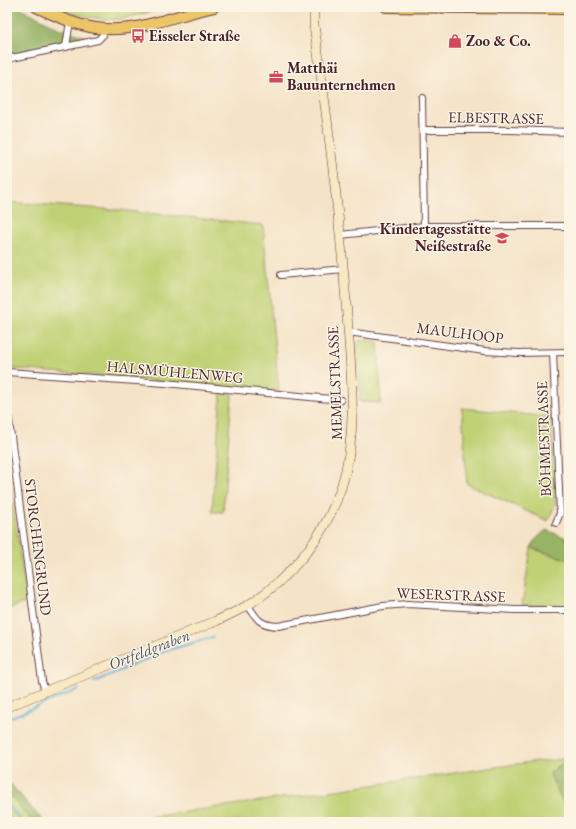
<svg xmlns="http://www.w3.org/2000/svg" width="576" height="829" font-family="'EB Garamond',serif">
  <rect width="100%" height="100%" fill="#fcf5e5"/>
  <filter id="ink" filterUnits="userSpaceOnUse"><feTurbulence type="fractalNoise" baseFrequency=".025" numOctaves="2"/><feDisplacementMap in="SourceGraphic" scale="8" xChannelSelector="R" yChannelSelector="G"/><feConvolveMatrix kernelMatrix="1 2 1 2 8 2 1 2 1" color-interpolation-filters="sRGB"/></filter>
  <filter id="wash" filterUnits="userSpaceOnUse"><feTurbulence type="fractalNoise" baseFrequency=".012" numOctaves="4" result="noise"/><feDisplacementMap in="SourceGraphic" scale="16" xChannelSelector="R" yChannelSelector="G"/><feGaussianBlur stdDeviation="0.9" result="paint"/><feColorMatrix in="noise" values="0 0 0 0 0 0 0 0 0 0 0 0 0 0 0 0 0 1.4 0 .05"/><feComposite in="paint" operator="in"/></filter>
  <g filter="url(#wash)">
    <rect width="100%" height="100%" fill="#f4e3c7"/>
    <g fill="#c0d174" stroke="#857850">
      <path d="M53,7H168L123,19L106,20L71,13Z"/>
      <path d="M7,202L118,210L263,225L279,392L7,368Z"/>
      <path d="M360,340L378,342L381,403L360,402L357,343Z"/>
      <path d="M221,393L232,394L223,512H212Z"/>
      <path d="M462,408L551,417L556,502L548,521L467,484Z"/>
      <path d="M7,464L27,602L7,610Z"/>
      <path d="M531,548L569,560V606L522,605Z"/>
      <path d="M569,758V822H115L538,761L540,762Z"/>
      <path d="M7,789L33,822H7Z"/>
    </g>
    <g fill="#98b366" stroke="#716948">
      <path d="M12,7H19L58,28L90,38L53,47L7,57V8Z"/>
      <path d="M546,530L569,539V560L531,548L534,541Z"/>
      <path d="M569,758V815L549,773Z"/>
      <path d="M7,780L44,822H33L7,792Z"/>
    </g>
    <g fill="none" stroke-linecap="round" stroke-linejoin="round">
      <g stroke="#54afd2" stroke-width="2">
        <path d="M94,682L165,651L213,637"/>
        <path d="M7,719L79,689"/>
        <path d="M7,804L22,822"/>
      </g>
    </g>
  </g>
  <g filter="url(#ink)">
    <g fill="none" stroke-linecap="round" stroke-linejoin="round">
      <defs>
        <g id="street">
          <path d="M66,47L70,21"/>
          <path d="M7,59L98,40L103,35L105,29"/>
          <path d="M422,98L424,226"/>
          <path d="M423,130H510L569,132"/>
          <path d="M340,235L424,226H569"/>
          <path d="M281,275L343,269"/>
          <path d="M348,332L485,351L518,353L569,352"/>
          <path d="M553,353L560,513L556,523"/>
          <path d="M7,372L165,383L341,400"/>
          <path d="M7,405L42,681L45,691"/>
          <path d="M248,605C257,620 260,625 278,626L383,606L408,604L515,610H569"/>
        </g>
        <path id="secondary" d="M7,707L216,621C227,616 238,611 248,605C291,578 325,536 341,488C359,433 351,372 347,315C340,218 328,121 314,25V7"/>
        <g id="primary">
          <path d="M36,7C58,17 82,28 106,29C143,31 178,14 214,7"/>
          <path d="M386,7L569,9"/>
        </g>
      </defs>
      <use href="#street" stroke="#643c42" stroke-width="8"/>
      <use href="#secondary" stroke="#643c42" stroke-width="10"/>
      <use href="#primary" stroke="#643c42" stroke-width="12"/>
      <use href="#street" stroke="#fff" stroke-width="6"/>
      <use href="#secondary" stroke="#f8e8c3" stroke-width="9"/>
      <use href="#primary" stroke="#edc569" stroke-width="10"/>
    </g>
  </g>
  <defs>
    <symbol id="bus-bare" viewBox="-9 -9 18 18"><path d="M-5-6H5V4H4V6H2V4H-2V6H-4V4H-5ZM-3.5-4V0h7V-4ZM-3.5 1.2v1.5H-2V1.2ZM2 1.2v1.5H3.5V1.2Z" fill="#d1495b" stroke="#fcf5e5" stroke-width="2.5" paint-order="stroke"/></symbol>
    <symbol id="shop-bare" viewBox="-9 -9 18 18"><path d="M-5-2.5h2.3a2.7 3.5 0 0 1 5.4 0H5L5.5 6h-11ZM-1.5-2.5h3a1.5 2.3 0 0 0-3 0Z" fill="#d1495b" stroke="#fcf5e5" stroke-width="2.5" paint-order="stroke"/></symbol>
    <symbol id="office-bare" viewBox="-9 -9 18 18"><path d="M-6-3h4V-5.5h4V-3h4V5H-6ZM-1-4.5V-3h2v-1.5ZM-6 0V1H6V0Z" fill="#d1495b" stroke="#fcf5e5" stroke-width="2.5" paint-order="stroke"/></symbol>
    <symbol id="school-bare" viewBox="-9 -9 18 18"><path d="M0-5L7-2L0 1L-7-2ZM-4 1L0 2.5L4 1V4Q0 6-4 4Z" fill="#d1495b" stroke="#fcf5e5" stroke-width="2.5" paint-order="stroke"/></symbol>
  </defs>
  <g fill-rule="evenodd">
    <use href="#bus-bare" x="128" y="26" width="20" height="20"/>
    <use href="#shop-bare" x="445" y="31" width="20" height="20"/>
    <use href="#office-bare" x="266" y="67" width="20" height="20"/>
    <use href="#school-bare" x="492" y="228" width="20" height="20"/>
  </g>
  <g text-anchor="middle" stroke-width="3" stroke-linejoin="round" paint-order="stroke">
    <g font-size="15" font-weight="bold" fill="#4a1f2b" stroke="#fcf5e5" text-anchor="start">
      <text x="149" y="41">Eisseler Straße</text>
      <text x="466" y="46">Zoo &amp; Co.</text>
      <text x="287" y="73">Matthäi<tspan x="287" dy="17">Bauunternehmen</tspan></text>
      <text x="491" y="234" text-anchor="end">Kindertagesstätte<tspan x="491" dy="17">Neißestraße</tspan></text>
    </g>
    <g font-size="15" fill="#4a1f2b" stroke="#fcf5e5">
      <text transform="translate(496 118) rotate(1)" y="5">ELBESTRASSE</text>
      <text transform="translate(460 333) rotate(7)" y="5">MAULHOOP</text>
      <text transform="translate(175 372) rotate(5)" y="5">HALSMÜHLENWEG</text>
      <text transform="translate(335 383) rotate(-92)" y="5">MEMELSTRASSE</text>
      <text transform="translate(544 439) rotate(-92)" y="5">BÖHMESTRASSE</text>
      <text transform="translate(38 547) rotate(83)" y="5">STORCHENGRUND</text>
      <text transform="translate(451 595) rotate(2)" y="5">WESERSTRASSE</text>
    </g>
    <g font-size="16" font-style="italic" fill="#4e5165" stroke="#fcf5e5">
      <text transform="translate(149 649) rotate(-21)" y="6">Ortfeldgraben</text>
    </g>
  </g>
  <rect width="576" height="829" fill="none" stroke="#fcf5e5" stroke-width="24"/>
</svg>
